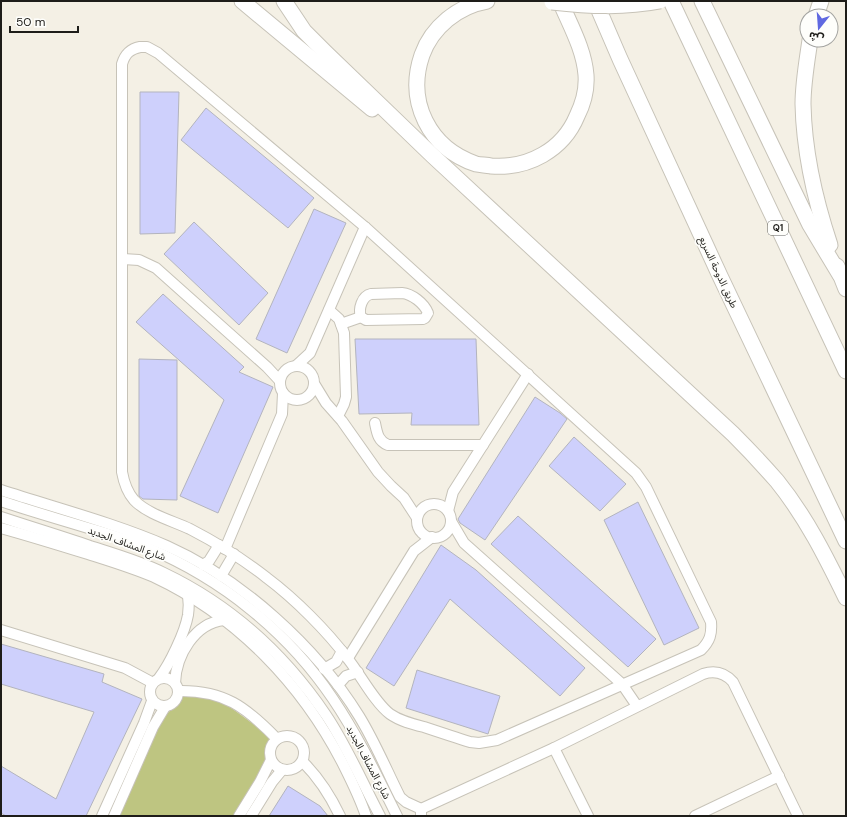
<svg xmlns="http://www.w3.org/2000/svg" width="847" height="817" font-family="'DM Sans','Noto Sans Arabic',sans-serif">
  <rect width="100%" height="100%" fill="#f4f0e5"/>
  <path fill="#bec581" d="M183,695L222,701L271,737L266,765L234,816H118L129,789L165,715L177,705Z"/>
  <g fill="#ced0fc" stroke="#b3b4be">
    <path d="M140,92H179L175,233L140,234Z"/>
    <path d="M206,108L314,198L288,228L181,140Z"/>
    <path d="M314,209L346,223L287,353L256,339Z"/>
    <path d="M194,222L268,293L239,325L164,254Z"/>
    <path d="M163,294L244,367L239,372L273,387L218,513L180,496L224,400L136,322Z"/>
    <path d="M355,339H476L479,425H411L412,413L359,414Z"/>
    <path d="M139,359L177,360V500L143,499L139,496Z"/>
    <path d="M535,397L560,413L567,419L485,540L460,523L458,519Z"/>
    <path d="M574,437L626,484L600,511L549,466Z"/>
    <path d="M638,502L699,628L664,645L604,520Z"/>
    <path d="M518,516L656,639L628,667L491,544Z"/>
    <path d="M441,545L476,570L585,668L560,696L450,599L394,686L366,668Z"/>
    <path d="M1,644L104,674L102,682L142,699L86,816H6L1,813V766L56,799L94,712L1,684Z"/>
    <path d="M417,670L500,696L488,734L406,708Z"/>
    <path d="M288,786L320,806L328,816H269Z"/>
  </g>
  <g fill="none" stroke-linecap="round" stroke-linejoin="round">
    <defs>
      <g id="minor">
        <path d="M140,47H147L158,53L365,227L636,473L646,487L711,622C712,634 710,641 701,650L497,740L479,743L470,742C454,737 439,732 424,727C412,724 400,721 390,714C375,703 360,674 348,659C327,631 295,599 267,578C243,559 217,543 190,529C173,521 147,514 134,500C127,492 124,483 122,472V64C125,54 130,49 140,47Z"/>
        <path d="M123,259L139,260L156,268L267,367L280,381"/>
        <path d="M402,293C412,294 424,303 428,313L425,318L423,319L366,320L361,317C358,309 362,296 371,294Z"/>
        <path d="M329,310L339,319L344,333L346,397L344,404L338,416"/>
        <path d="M341,324L361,317"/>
        <path d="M297,365L310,353L365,227"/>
        <circle cx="297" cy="383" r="17"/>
        <path d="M315,385L326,403L342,421L378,472L391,486L404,498L417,518"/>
        <path d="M375,423C377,433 378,441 388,445H483"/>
        <path d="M1,490C56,508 114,523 167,546C241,579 316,646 359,716C375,742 386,769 400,797L406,802L419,808L421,811V816"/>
        <path d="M1,501C30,511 59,519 88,528C108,534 129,540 148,548C222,579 288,632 333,699C358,736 377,776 397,816"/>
        <circle cx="434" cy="521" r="17"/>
        <path d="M448,511L453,492L528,374"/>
        <path d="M1,517C31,527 61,536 90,546C115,554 140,561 164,573C231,605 284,653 326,715C347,746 362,782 380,816"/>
        <path d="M451,521L464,543L622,684L637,706"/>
        <path d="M1,528C30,536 59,545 88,554C110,561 133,568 154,577C237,616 303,685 344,766C352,782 360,798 366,816"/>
        <path d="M225,549L282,414L283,393"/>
        <path d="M203,565L209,561L219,545"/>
        <path d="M221,576L234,554"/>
        <path d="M1,630L125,668L153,683"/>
        <path d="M348,658L414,551L432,537"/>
        <path d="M324,669L336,662L342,651"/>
        <circle cx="164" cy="692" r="14"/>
        <path d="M159,678C170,664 185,632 188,615C189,608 189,602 188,596"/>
        <path d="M175,683C176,655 195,623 224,620"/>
        <path d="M338,685L346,676L358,672"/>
        <path d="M178,691C224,690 246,707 277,739"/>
        <circle cx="287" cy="753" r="17"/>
        <path d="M554,748L588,816"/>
        <path d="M303,762C319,778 330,795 340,816"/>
        <path d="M421,809L554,748L703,674C715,670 725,673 733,682L798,816"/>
        <path d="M102,816L144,723L152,701"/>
        <path d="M114,816L153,727L165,707"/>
        <path d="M239,816L260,782L271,760"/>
        <path d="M251,816L272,782L282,770"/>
        <path d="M695,816L779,776"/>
      </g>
      <g id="highway">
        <path d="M242,1L372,109"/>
        <path d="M284,1L304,31L325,52L433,156L733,434C748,449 763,465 777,481C806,517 826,557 846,598"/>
        <path d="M487,1C458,6 432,27 422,55C406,102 429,148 476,164C481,165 487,165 491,166C528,169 563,150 577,116C583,104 587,89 586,75C584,49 570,25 560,1"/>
        <path d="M595,1L620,59L720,276L846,541"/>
        <path d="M671,1L846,371"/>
        <path d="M702,1L810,225L840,275"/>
        <path d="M816,16L821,1"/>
        <path d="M810,40C807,61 803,83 803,104C804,153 815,200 830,245"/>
        <path d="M837,266L846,289"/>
      </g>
    </defs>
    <use href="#minor" stroke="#c7c3b8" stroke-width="12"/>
    <use href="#highway" stroke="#c7c3b8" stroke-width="17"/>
    <use href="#minor" stroke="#fff" stroke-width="10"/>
    <use href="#highway" stroke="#fff" stroke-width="15"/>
    <defs>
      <path id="highway-bridge" d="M552,2C588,6 624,8 660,1"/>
    </defs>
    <use href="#highway-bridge" stroke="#c7c3b8" stroke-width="17" stroke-linecap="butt"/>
    <use href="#highway-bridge" stroke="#fff" stroke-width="15"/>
  </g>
  <g text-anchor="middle" stroke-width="3.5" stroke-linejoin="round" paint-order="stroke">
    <rect fill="#fefefb" stroke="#61605d" stroke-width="1" x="768" y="221" width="20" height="14" rx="3"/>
    <g font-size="9" font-weight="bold" fill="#1e1d19">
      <text x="778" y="231">Q1</text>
    </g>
    <g font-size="10" fill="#1e1d19" stroke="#fefefb">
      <text transform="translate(719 272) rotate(65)" y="4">طريق الدوحة السريع</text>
      <text transform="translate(127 543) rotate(20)" y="4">شارع المشاف الجديد</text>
      <text transform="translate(369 762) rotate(62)" y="4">شارع المشاف الجديد</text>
    </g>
  </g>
  <rect width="847" height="817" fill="none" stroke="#1e1d19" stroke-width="4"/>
  <g transform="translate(819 28) rotate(197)"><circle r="19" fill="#fefefb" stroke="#a4a4a1"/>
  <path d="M0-3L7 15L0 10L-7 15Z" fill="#6069e1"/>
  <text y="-6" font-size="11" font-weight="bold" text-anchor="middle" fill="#1e1d19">ش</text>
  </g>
  <path d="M10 26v6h68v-6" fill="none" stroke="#1e1d19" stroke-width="2"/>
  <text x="16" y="26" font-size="12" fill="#1e1d19" stroke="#fefefb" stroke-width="3" paint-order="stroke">50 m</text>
</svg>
